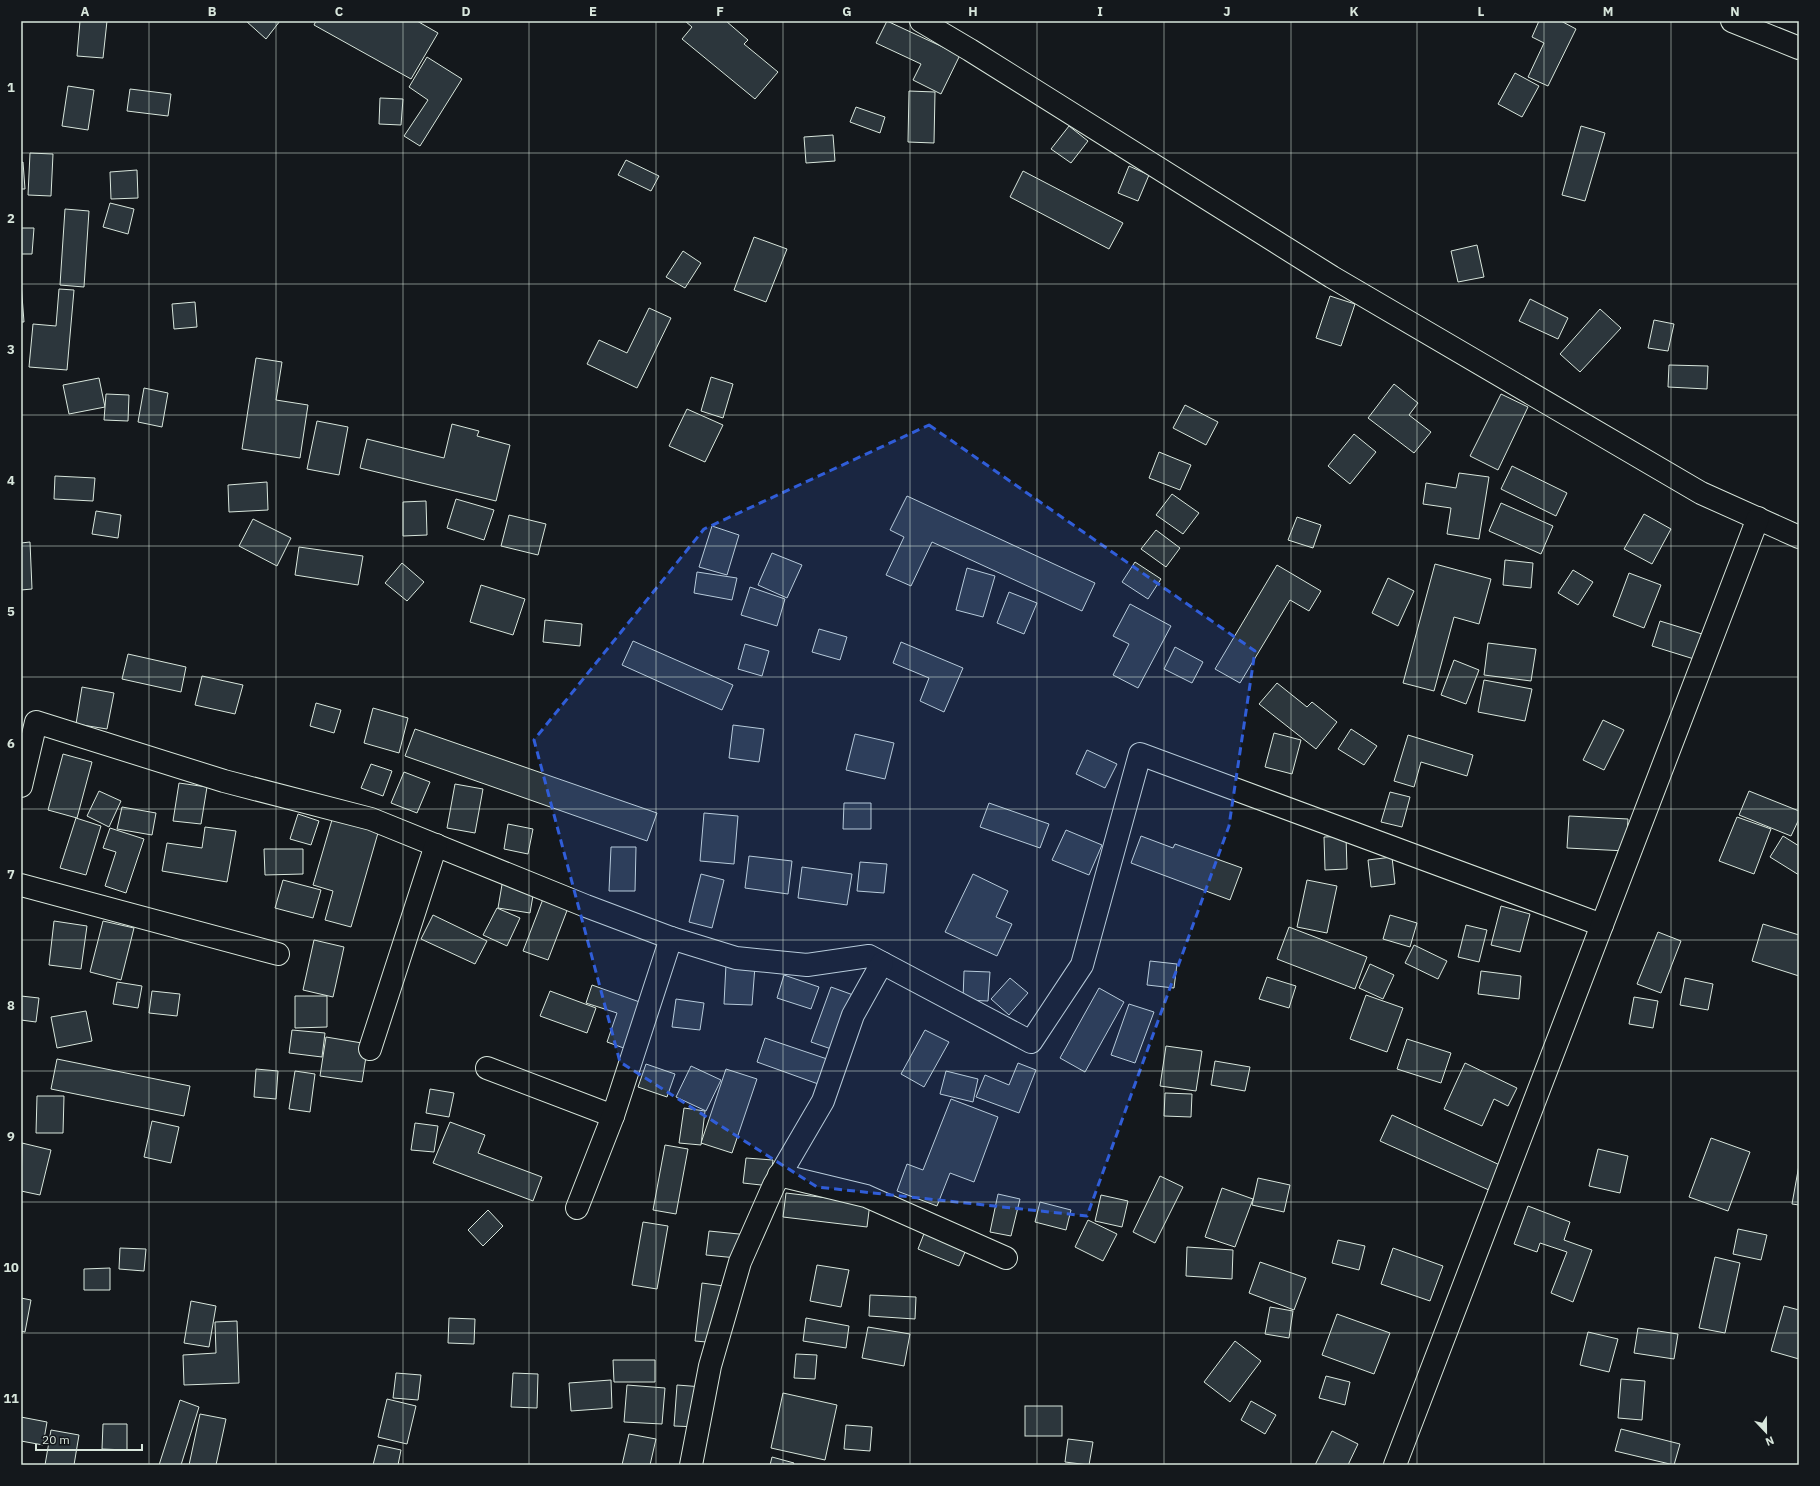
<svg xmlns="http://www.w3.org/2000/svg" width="1820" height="1486" font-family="'IBM Plex Sans',sans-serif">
  <rect width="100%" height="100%" fill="#14181c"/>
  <g fill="#2c363c" stroke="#d8e6dc">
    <path d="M80,21H107L103,58L77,56Z"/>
    <path d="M246,21H280L266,39Z"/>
    <path d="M316,21H417L438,33L411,79L314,25Z"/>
    <path d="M685,21H726L748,40L744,44L778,72L755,99L682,39L692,27Z"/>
    <path d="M887,21L960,55L941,94L913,80L921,64L876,43Z"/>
    <path d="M1539,21H1561L1576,29L1548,86L1528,77L1544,43L1532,37Z"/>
    <path d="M427,57L462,79L420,146L404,136L428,100L409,87Z"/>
    <path d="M1515,73L1539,86L1522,117L1498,104Z"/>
    <path d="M68,86L94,90L88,130L62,126Z"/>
    <path d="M130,89L171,94L168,116L127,111Z"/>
    <path d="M909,91L935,92L934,143L908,142Z"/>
    <path d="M380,98L403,99L401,125L379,124Z"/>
    <path d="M856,107L885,117L880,133L850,122Z"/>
    <path d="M1069,126L1088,141L1071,163L1051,149Z"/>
    <path d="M1581,126L1605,133L1585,201L1562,195Z"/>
    <path d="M833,135L835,161L806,163L804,137Z"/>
    <path d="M30,153L53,154L51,196L28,195Z"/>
    <path d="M626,160L659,176L651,191L618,175Z"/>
    <path d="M23,162L25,189H21V163Z"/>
    <path d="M1129,166L1149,175L1138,201L1118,193Z"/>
    <path d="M137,170L138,198L111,199L110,172Z"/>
    <path d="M1023,171L1123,223L1109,249L1010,197Z"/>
    <path d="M110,203L134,209L128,234L103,227Z"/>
    <path d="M65,209L89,211L84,287L60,285Z"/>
    <path d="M21,228H34L32,254H21Z"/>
    <path d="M754,237L787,249L766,302L734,290Z"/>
    <path d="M1477,245L1484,277L1458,282L1451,251Z"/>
    <path d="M683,251L701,263L685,288L666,277Z"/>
    <path d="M21,283L24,322H21Z"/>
    <path d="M59,289L74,290L67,370L29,367L33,324L56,326Z"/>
    <path d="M1330,296L1355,304L1341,346L1316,338Z"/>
    <path d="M1530,299L1568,318L1558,339L1519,321Z"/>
    <path d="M195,302L197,327L174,329L172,304Z"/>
    <path d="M649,308L671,318L637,388L587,364L599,340L627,353Z"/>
    <path d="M1600,309L1621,328L1580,372L1560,354Z"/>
    <path d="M1654,320L1674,324L1668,351L1648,348Z"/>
    <path d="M256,358L282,362L276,400L308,405L300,458L242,449Z"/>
    <path d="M1669,365L1708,366L1707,389L1668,387Z"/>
    <path d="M711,377L733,384L723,418L701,411Z"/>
    <path d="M99,378L105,407L69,414L63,385Z"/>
    <path d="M1394,384L1418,403L1409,415L1431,432L1414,453L1368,418Z"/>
    <path d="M144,388L168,393L162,427L138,422Z"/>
    <path d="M106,394L129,395L128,421L104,420Z"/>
    <path d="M1501,394L1528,407L1498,470L1470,456Z"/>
    <path d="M1185,405L1218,422L1206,445L1173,428Z"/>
    <path d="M687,409L723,425L705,462L669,446Z"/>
    <path d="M317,421L348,427L339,475L307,469Z"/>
    <path d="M452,424L479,431L477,436L510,445L496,501L360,468L367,439L444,458Z"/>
    <path d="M1354,434L1376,452L1350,484L1328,466Z"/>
    <path d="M1159,452L1191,465L1180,490L1149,478Z"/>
    <path d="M1512,466L1567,493L1556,516L1501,489Z"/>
    <path d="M1459,473L1489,477L1479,539L1447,534L1451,508L1423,504L1426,483L1456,488Z"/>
    <path d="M55,476L95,478L93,501L54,499Z"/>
    <path d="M267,482L268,510L229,512L228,485Z"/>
    <path d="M1172,494L1199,513L1183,534L1156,515Z"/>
    <path d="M907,496L1095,583L1082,611L932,542L911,586L886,575L904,537L890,530Z"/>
    <path d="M456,499L494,510L484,540L447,528Z"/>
    <path d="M426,501L427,535L403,536V502Z"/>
    <path d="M1501,503L1553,526L1541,554L1489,531Z"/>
    <path d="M96,511L121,515L118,538L92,534Z"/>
    <path d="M1644,514L1671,529L1652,564L1624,549Z"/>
    <path d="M509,515L546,524L538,555L501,546Z"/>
    <path d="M1297,517L1321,525L1313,548L1288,540Z"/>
    <path d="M253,519L291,538L277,566L239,546Z"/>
    <path d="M712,526L739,535L727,575L699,567Z"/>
    <path d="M1156,530L1180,548L1166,567L1141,549Z"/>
    <path d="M30,542L32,589L21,590V543Z"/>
    <path d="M299,547L363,556L358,585L295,575Z"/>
    <path d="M772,553L802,565L787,598L758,585Z"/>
    <path d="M1505,560L1533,563L1531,588L1503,585Z"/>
    <path d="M1135,562L1161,579L1148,599L1122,582Z"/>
    <path d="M402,563L424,582L407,601L385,583Z"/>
    <path d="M1435,564L1491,579L1479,624L1454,617L1434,691L1403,683Z"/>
    <path d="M1277,565L1321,591L1309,611L1290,600L1240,683L1215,669Z"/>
    <path d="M967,568L995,576L983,617L956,610Z"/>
    <path d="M1573,570L1593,582L1578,605L1558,593Z"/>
    <path d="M697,572L737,578L732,600L694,593Z"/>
    <path d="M1629,573L1661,585L1644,628L1613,616Z"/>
    <path d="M1388,578L1414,591L1398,626L1372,613Z"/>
    <path d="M481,585L525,599L513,635L470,622Z"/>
    <path d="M750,587L785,599L777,626L741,615Z"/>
    <path d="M1009,592L1037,603L1024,634L997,623Z"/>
    <path d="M1130,604L1171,626L1138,688L1113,675L1129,644L1113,636Z"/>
    <path d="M545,620L582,624L580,646L543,642Z"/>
    <path d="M1660,621L1702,634L1694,659L1652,646Z"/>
    <path d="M819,629L847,637L840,660L812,652Z"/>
    <path d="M633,641L733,685L722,710L622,665Z"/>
    <path d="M901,642L963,668L944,712L920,701L929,678L893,663Z"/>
    <path d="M1488,643L1536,649L1531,681L1484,675Z"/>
    <path d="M745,644L769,651L762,676L738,669Z"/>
    <path d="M1175,647L1203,662L1192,683L1164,669Z"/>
    <path d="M128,654L186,667L181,692L122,679Z"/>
    <path d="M1454,660L1479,670L1466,704L1441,695Z"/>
    <path d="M202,676L243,685L235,714L195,705Z"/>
    <path d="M1484,680L1532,689L1525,721L1478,712Z"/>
    <path d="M1277,683L1307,707L1312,702L1337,722L1316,749L1259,704Z"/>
    <path d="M82,687L114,693L107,729L76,724Z"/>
    <path d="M316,703L341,710L334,733L310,726Z"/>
    <path d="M373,708L408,718L399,753L364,743Z"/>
    <path d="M1603,720L1624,730L1604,770L1583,760Z"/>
    <path d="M733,725L764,729L759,762L729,758Z"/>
    <path d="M415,729L657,813L647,841L405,756Z"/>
    <path d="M1351,729L1377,746L1364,765L1338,749Z"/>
    <path d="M1274,733L1301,740L1292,774L1265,767Z"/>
    <path d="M855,734L894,743L885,779L846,770Z"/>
    <path d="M1408,735L1473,755L1467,776L1421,762L1414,787L1394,781Z"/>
    <path d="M1087,750L1117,764L1105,788L1076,774Z"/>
    <path d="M63,754L92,762L77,818L48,810Z"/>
    <path d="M371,764L392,771L383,796L361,788Z"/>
    <path d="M404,772L430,782L417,813L391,803Z"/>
    <path d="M179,783L207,787L201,824L173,821Z"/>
    <path d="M455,784L483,789L475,833L447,828Z"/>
    <path d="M99,791L121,801L109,827L87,816Z"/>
    <path d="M1749,791L1799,811V819L1791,836L1739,815Z"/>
    <path d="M1390,792L1410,797L1402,827L1381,822Z"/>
    <path d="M844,803H871V829H843Z"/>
    <path d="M989,803L1049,824L1040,848L980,827Z"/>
    <path d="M122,807L156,813L152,835L117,829Z"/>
    <path d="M334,813L380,826L351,927L325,920L333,891L313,885Z"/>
    <path d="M704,813L738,816L734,864L700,861Z"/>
    <path d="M298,814L319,821L311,845L290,839Z"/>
    <path d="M1569,816L1628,819L1626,851L1567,848Z"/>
    <path d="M1737,817L1771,829L1754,874L1719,861Z"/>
    <path d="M76,818L101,826L86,875L60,868Z"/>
    <path d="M508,824L533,829L528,854L504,849Z"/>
    <path d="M205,827L236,831L227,882L162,871L167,843L202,848Z"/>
    <path d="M110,828L144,839L126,893L105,886L116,852L103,848Z"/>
    <path d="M1066,830L1102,845L1089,875L1052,860Z"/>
    <path d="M1141,836L1173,848L1175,844L1242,868L1230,900L1131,863Z"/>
    <path d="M1346,836L1347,869L1325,870L1324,837Z"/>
    <path d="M1783,836L1799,846V875L1770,857Z"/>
    <path d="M611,847H636L635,891H609Z"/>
    <path d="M264,849H303V874L265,875Z"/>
    <path d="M749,856L792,861L788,894L745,888Z"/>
    <path d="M1392,857L1395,884L1371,887L1368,860Z"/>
    <path d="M860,862L887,864L884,893L857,891Z"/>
    <path d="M802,867L852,874L847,905L798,898Z"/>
    <path d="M504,873L536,878L530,913L498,908Z"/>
    <path d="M701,874L724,880L712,928L689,922Z"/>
    <path d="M973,874L1008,891L996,917L1012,924L997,956L945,932Z"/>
    <path d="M283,880L321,890L313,918L275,908Z"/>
    <path d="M1307,880L1337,886L1327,933L1297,927Z"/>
    <path d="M543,899L568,908L548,960L523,951Z"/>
    <path d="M1501,906L1530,914L1520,952L1491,945Z"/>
    <path d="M497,908L520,918L507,946L483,935Z"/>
    <path d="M433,915L487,941L475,964L421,939Z"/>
    <path d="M1390,915L1417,923L1410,947L1383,939Z"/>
    <path d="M54,921L87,926L81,969L49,965Z"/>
    <path d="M103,921L134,928L121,980L90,972Z"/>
    <path d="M1763,924L1799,935V976L1752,961Z"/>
    <path d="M1466,925L1487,930L1479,962L1458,957Z"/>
    <path d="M1289,927L1367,957L1355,989L1277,959Z"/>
    <path d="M1658,932L1681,941L1661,993L1637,984Z"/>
    <path d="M314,940L344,947L333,997L303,990Z"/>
    <path d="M1414,945L1447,961L1438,979L1405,963Z"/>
    <path d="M1150,961L1177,964L1174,988L1147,985Z"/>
    <path d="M726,964L755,966L752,1005L724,1004Z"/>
    <path d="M1370,964L1394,975L1383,999L1359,988Z"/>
    <path d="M964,971L990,972L988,1001L963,1000Z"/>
    <path d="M1481,971L1521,976L1519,999L1478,994Z"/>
    <path d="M784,975L819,987L811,1009L777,998Z"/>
    <path d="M1267,977L1296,986L1289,1008L1259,999Z"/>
    <path d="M1010,978L1028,993L1009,1015L991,999Z"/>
    <path d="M1685,978L1713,984L1708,1010L1680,1005Z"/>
    <path d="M117,982L142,986L138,1008L113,1004Z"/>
    <path d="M592,985L648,1005L632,1051L607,1042L617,1013L586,1003Z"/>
    <path d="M831,987L856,996L837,1051L811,1042Z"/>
    <path d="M1099,988L1124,1002L1085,1072L1060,1058Z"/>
    <path d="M152,991L180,994L177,1016L149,1013Z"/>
    <path d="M550,991L596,1008L587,1033L540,1016Z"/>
    <path d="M1366,995L1403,1008L1387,1052L1350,1039Z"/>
    <path d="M21,996L39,998L36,1022L21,1020Z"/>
    <path d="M295,996H327V1027L295,1028Z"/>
    <path d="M1634,997L1658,1001L1653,1028L1629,1024Z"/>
    <path d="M676,999L704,1003L700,1030L672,1027Z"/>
    <path d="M1129,1004L1154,1012L1135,1063L1111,1055Z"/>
    <path d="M86,1011L92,1041L57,1048L51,1017Z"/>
    <path d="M292,1030L325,1033L322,1057L289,1053Z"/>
    <path d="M925,1030L949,1042L924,1087L901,1074Z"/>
    <path d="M326,1037L368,1044L362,1082L320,1076Z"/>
    <path d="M765,1038L830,1060L821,1085L757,1062Z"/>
    <path d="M1407,1039L1451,1053L1441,1083L1397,1069Z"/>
    <path d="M1166,1046L1202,1051L1196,1091L1160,1086Z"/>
    <path d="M57,1059L190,1086L184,1116L51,1089Z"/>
    <path d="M1215,1061L1250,1067L1245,1091L1211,1085Z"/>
    <path d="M1018,1063L1036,1070L1019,1113L976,1097L985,1075L1009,1085Z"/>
    <path d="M1465,1063L1517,1088L1508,1106L1494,1099L1482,1126L1444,1109Z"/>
    <path d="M646,1064L675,1074L667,1097L638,1087Z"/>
    <path d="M691,1066L721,1080L706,1111L676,1097Z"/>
    <path d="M256,1069L278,1071L276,1099L254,1097Z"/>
    <path d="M726,1069L757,1079L732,1153L701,1143Z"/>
    <path d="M295,1071L315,1074L310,1112L289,1109Z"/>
    <path d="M946,1071L978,1079L973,1102L940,1094Z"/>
    <path d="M430,1089L454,1093L449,1117L426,1113Z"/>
    <path d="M1165,1093L1192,1094L1191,1117L1164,1116Z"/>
    <path d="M37,1096H64L63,1133H36Z"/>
    <path d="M951,1099L998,1117L974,1182L950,1173L937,1206L897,1191L907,1164L923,1170Z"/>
    <path d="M684,1108L705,1111L701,1145L679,1143Z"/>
    <path d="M1392,1115L1502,1166L1491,1191L1380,1141Z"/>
    <path d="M152,1121L179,1127L171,1163L144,1157Z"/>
    <path d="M450,1122L485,1135L478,1153L542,1177L533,1201L433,1163Z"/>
    <path d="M415,1123L438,1126L434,1152L411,1150Z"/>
    <path d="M1711,1138L1750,1152L1728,1211L1689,1197Z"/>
    <path d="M22,1143L51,1150L40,1195L21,1191Z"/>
    <path d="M665,1145L688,1149L676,1214L653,1210Z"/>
    <path d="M1598,1149L1628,1156L1620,1193L1589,1186Z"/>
    <path d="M746,1158L773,1160L770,1186L743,1183Z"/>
    <path d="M1799,1165V1205L1792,1204Z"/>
    <path d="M1160,1176L1183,1187L1155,1243L1133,1232Z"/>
    <path d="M1258,1178L1290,1185L1284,1212L1252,1205Z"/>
    <path d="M1222,1188L1253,1199L1235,1247L1205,1237Z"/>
    <path d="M786,1193L870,1203L867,1227L783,1217Z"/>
    <path d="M998,1194L1020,1199L1011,1236L990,1232Z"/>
    <path d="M1101,1195L1128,1201L1122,1227L1095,1221Z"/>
    <path d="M1040,1202L1071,1210L1066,1230L1035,1222Z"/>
    <path d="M1528,1206L1570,1222L1564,1240L1592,1250L1573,1302L1551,1293L1567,1252L1540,1243L1537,1252L1514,1244Z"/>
    <path d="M488,1210L503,1226L483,1246L468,1230Z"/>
    <path d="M1088,1220L1117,1234L1103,1261L1075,1247Z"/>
    <path d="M643,1222L668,1226L657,1289L632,1285Z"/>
    <path d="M927,1226L969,1243L959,1266L918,1249Z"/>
    <path d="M1738,1229L1767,1235L1761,1260L1733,1254Z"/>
    <path d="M709,1231L749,1235L747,1259L706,1255Z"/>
    <path d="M1338,1240L1365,1246L1359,1270L1332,1263Z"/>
    <path d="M1187,1247L1233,1250L1232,1279L1186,1276Z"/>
    <path d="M120,1248L146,1249L144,1271L119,1269Z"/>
    <path d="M1393,1248L1443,1266L1430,1301L1381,1284Z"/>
    <path d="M1715,1257L1740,1263L1725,1333L1699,1328Z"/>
    <path d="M1260,1262L1306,1278L1294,1310L1249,1293Z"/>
    <path d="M817,1265L849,1270L841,1307L810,1301Z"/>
    <path d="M110,1268V1290H84V1269Z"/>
    <path d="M702,1283L724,1286L718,1343L695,1341Z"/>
    <path d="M870,1295L916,1297L915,1319L869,1316Z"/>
    <path d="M21,1298L31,1300L25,1332L21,1331Z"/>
    <path d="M191,1301L216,1306L209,1347L184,1343Z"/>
    <path d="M1784,1306L1799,1310V1359L1771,1351Z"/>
    <path d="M1270,1307L1293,1311L1289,1338L1265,1334Z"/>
    <path d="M1337,1314L1390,1333L1374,1374L1322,1355Z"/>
    <path d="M449,1318L475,1319L474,1344L448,1343Z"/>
    <path d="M806,1318L849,1326L846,1348L803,1341Z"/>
    <path d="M237,1321L239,1383L184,1385L183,1355L216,1353L215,1322Z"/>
    <path d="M868,1327L910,1334L904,1366L862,1358Z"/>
    <path d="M1638,1328L1678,1334L1674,1359L1634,1353Z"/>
    <path d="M1588,1332L1618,1339L1609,1372L1580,1365Z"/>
    <path d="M1235,1341L1261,1361L1230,1402L1204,1382Z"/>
    <path d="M796,1354L817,1355L815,1379L794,1378Z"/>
    <path d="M613,1360H655V1382H614Z"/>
    <path d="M396,1373L421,1375L418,1400L393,1398Z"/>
    <path d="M513,1373L538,1374L537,1408L511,1407Z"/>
    <path d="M1326,1376L1350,1382L1345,1405L1319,1398Z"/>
    <path d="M1621,1379L1645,1381L1642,1420L1618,1418Z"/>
    <path d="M611,1380L612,1408L571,1411L569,1383Z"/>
    <path d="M627,1385L665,1388L662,1424L624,1422Z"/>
    <path d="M677,1385L703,1387L699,1427L674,1426Z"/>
    <path d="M783,1393L837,1405L825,1460L771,1448Z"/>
    <path d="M387,1399L416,1406L407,1444L378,1437Z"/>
    <path d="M180,1400L199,1407L181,1465H159Z"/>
    <path d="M1251,1401L1276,1415L1265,1434L1241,1420Z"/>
    <rect x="1025" y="1406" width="37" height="30"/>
    <path d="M200,1414L226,1419L216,1465H189Z"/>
    <path d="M21,1417L47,1422L43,1445L21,1441Z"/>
    <path d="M103,1424H127V1450L102,1449Z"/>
    <path d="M846,1425L872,1427L870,1451L844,1449Z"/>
    <path d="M1621,1429L1680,1444L1674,1465L1615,1451Z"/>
    <path d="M51,1430L79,1435L74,1465H45Z"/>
    <path d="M1332,1431L1358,1444L1348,1465H1315Z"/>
    <path d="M629,1434L656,1439L650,1465H622Z"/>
    <path d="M1068,1439L1093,1442L1089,1465L1065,1462Z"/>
    <path d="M378,1445L401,1450L398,1465H373Z"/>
    <path d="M772,1457L794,1463L793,1465H770Z"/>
  </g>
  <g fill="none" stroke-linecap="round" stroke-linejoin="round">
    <defs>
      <g id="minor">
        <path d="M921,21L970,50L1332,277L1701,493L1799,537"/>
        <path d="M1732,21L1799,48"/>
        <path d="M21,786L36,722L224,781L371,819L586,906L671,938L736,958L807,965L869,956L1031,1042L1082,965L1140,754L1602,925"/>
        <path d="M21,885L278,954"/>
        <path d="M370,1049L436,845"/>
        <path d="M487,1068L613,1116"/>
        <path d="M779,1175L866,1196L1006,1258"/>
        <path d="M577,1208L613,1116L671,938"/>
        <path d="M691,1465L710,1366L740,1262L774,1185L823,1101L853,1015L882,963"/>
        <path d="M1395,1465L1758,518"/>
      </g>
    </defs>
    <use href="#minor" stroke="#d8e6dc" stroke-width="24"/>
    <use href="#minor" stroke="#14181c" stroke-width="22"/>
  </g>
  <path fill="#305dd8" fill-opacity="0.2" stroke="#305dd8" stroke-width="3" stroke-dasharray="8 5" stroke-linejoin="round" d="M929,425L1255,651L1229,826L1087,1216L817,1187L620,1062L534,740L704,529Z"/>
  <path fill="none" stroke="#d8e6dc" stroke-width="1" stroke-opacity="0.55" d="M149,21V1465M276,21V1465M403,21V1465M529,21V1465M656,21V1465M783,21V1465M910,21V1465M1037,21V1465M1164,21V1465M1291,21V1465M1417,21V1465M1544,21V1465M1671,21V1465M21,153H1799M21,284H1799M21,415H1799M21,546H1799M21,677H1799M21,809H1799M21,940H1799M21,1071H1799M21,1202H1799M21,1333H1799"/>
  <rect width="1820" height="1486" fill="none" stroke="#14181c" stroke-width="44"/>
  <g transform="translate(1766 1432) rotate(158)" stroke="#14181c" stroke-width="3" paint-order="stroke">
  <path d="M0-3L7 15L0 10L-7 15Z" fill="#d8e6dc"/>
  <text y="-6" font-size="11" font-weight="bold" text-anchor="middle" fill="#d8e6dc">N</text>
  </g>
  <path d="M36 1444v6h106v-6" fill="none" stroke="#d8e6dc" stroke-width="2"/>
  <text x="42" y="1444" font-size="12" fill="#d8e6dc" stroke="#14181c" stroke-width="3" paint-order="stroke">20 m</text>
  <rect x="22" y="22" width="1776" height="1442" fill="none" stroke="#d8e6dc" stroke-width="1.5"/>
  <g font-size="13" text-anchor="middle" font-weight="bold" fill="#d8e6dc">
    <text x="85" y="16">A</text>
    <text x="212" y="16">B</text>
    <text x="339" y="16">C</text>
    <text x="466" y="16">D</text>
    <text x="593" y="16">E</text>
    <text x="720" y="16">F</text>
    <text x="847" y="16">G</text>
    <text x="973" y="16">H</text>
    <text x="1100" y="16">I</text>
    <text x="1227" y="16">J</text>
    <text x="1354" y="16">K</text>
    <text x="1481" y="16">L</text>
    <text x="1608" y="16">M</text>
    <text x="1735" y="16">N</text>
    <text x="11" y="92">1</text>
    <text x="11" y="223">2</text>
    <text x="11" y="354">3</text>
    <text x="11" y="485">4</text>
    <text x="11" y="616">5</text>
    <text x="11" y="748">6</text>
    <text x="11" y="879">7</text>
    <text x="11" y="1010">8</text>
    <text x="11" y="1141">9</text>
    <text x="11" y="1272">10</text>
    <text x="11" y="1403">11</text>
  </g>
</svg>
